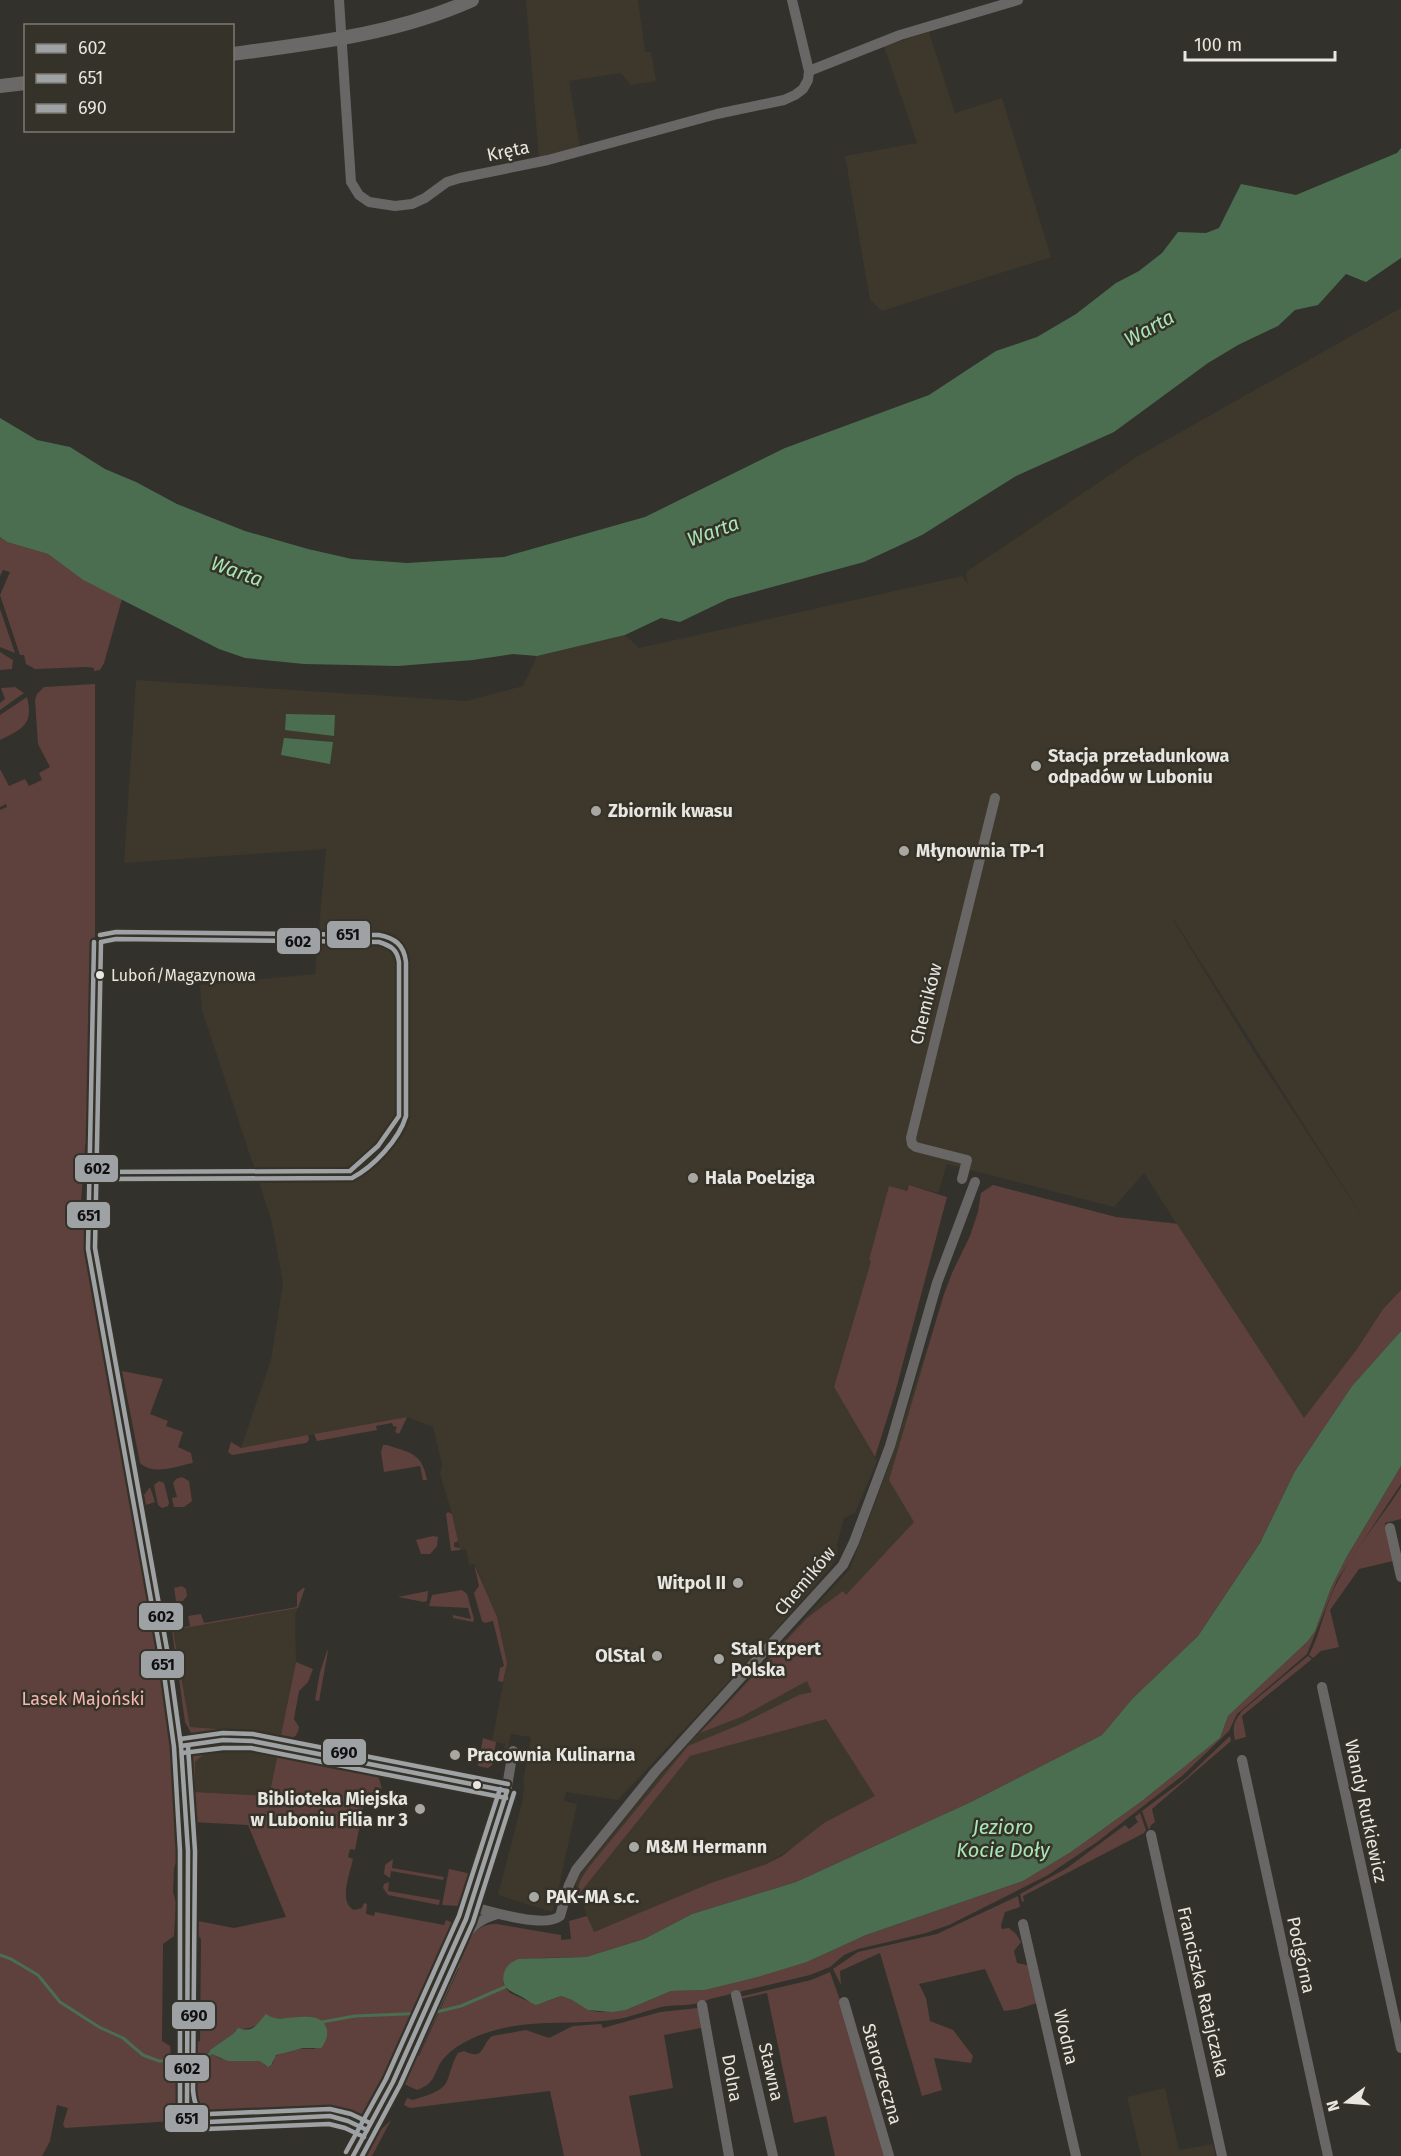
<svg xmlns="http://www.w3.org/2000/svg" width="1401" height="2156" font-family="'Fira Sans',sans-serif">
  <rect width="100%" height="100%" fill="#32312c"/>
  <g fill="#3d382b" fill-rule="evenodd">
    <path d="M526,0H638L645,52H651L656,81L631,85L621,73L569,81L580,147L539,158Z"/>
    <path d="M929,32L955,113L1002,98L1051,257L882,311L870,300L845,156L917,143L884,46Z"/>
    <path d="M1401,308V1290L1383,1309L1357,1349L1092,1697L791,1849L764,1865L593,1932L575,1883L582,1872L659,1776L850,1569L888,1468L950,1277L970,1236L978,1212L981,1193L993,1185L1116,1217L1176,1223L1144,1173L1114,1207L947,1164L938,1193L909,1185L869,1260L871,1261L834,1387L877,1461L855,1513L844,1518L837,1544L838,1554L830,1568L762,1646L618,1800L566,1792L564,1801L577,1804L557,1896L552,1912L498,1895L522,1802L524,1787L523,1781L531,1737L511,1734L508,1749L504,1748L505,1744L492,1741L507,1663L497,1619L475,1564L469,1565L466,1549L460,1550L452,1514L440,1474L442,1464L433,1427L407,1417L241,1448L271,1360L283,1283L271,1219L202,1010L200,985L315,974L326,849L124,863L136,680L466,701L523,686L537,656L625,635L639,648L962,576L968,585L966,572L1138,456ZM1173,920H1174L1369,1227L1254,1052Z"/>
    <path d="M298,1608L295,1615L296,1662L280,1740L226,1730L190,1727L173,1630Z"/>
    <path d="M250,1747L278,1752L269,1796L195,1792L194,1766L195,1762L202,1754L209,1751Z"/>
    <path d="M1165,2088L1179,2150L1213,2144L1215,2156H1141L1127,2097Z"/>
  </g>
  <g fill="#5e413c" fill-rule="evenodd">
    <path d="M0,537L7,542L48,554L83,580L122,599L104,663L100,670L94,671V668L87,667L35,669L26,664L24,655H20L0,595L10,572L3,570L0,576Z"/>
    <path d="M0,609L15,653L0,647Z"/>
    <path d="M0,652L13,660L12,669L0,670Z"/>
    <path d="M95,684V995L98,1024L94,1105L85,1147L80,1216L86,1239L94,1297L157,1634L170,1722L177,1795L178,1856L174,1868L173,1892L176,1903L174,1936L163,1944L162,2041L170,2046L171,2054L175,2058L176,2064L180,2065L177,2102L179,2118L173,2121L65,2128L63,2124L68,2108L57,2105L50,2141L42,2156H0V810L7,807L6,804L0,807V769L9,786L25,779L29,786L42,780L39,773L50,767L38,744L35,700L37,694L44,687Z"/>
    <path d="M15,687L24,693L0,710V703L5,699L1,688Z"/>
    <path d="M27,697C34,725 22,729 0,740V715Z"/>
    <path d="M909,1185L947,1197L895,1393L875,1457L834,1387L871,1261L869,1260L889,1186L907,1191Z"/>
    <path d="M993,1185L1116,1217L1177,1224L1304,1418L1357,1349L1383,1309L1401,1290V1331L1352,1386L1295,1471L1260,1543L1198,1636L1132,1699L1102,1735L971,1802L796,1882L692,1914L644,1939L586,1957L539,1958L506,1969L503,1982L505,1987L510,1993L530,2002H545L561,1996L572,2000L589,2010L599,2012L626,2010L671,1991L705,1990L807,1962L866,1935L1023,1881L1071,1852L1142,1801L1220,1738L1228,1716L1308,1641L1315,1631L1331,1588L1346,1558L1401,1466V1484L1337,1580L1307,1654L1237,1714L1229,1731L1182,1776L1097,1842L1048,1875L949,1925L926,1933L858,1949L844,1955L830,1967L810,1975L710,1999C695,2007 678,2004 661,2007C645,2011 629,2018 612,2020C572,2025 528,2019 489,2032C473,2037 456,2045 445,2057C432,2071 439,2082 417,2090L404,2084L417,2055L419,2056L459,1968L457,1967C465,1947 471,1923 497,1924L561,1935V1940L571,1939L569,1921L587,1916L594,1932L711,1883L764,1865L782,1856L824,1823L875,1796L826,1719L690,1756L579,1894C576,1884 583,1876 589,1867L688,1746L741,1724L799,1695L812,1692L807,1681L741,1717L700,1733L807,1618L843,1591L846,1595L914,1522L889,1480L944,1294L953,1271L970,1236L978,1212L981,1193Z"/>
    <path d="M122,1371L163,1379L150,1414L168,1421L166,1426L183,1432L178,1447L191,1453L193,1463C176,1466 154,1476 140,1463Z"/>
    <path d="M407,1417L399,1434L395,1432L397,1427L393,1426L392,1423L376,1426L377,1430L317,1441L314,1434Z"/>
    <path d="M308,1435L309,1440L306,1443L232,1455L228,1452L231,1442L241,1448Z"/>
    <path d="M383,1445H387C411,1453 422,1453 427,1480H423L420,1466L384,1472L381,1452Z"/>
    <path d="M182,1477L189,1481L192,1501L184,1507H174L172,1498L177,1497L173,1483L176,1479Z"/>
    <path d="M159,1481L164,1483L169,1503L168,1506L162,1508L158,1505L154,1485Z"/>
    <path d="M150,1487L155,1502L146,1505L144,1495Z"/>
    <path d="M1401,1487V1519L1385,1523L1393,1561L1359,1569L1330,1610L1339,1647L1321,1651L1313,1658L1309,1655C1320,1634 1324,1610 1334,1589C1351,1553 1380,1520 1401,1487Z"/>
    <path d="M448,1512L452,1514L458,1541L454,1543V1547L460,1548V1550L451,1551L446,1514Z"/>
    <path d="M433,1536L438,1537L437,1546L430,1554H421L416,1540Z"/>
    <path d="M474,1564L497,1617L507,1663L503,1682L498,1681L500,1668L504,1666L493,1621L485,1623L482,1621L474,1593L479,1586Z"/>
    <path d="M182,1586L186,1589L187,1596L183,1601H176L174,1588Z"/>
    <path d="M303,1588H305L298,1608L173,1630L190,1727L217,1729C212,1739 200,1738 191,1733L185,1722L172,1631L176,1620L178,1628L190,1626L188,1616L201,1614L204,1623L297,1607V1593Z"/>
    <path d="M462,1590L467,1594L474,1619L473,1622L453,1618V1615L471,1619L468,1608L429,1606L432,1595Z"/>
    <path d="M428,1591L427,1601L424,1602L398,1597Z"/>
    <path d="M327,1651H328L319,1701L315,1700L320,1672Z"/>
    <path d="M1308,1656L1312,1659L1242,1716L1246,1737L1235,1740C1232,1726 1234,1721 1243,1710Z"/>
    <path d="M296,1662L313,1669L308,1682L299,1691L294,1719L299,1727C298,1737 290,1742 280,1740Z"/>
    <path d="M1230,1736L1231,1741L1152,1809L1155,1822L1151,1825L1149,1830L1142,1811L1185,1779Z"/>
    <path d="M483,1738L496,1742L492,1765L488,1768L478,1766Z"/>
    <path d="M219,1746L220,1751L206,1752L195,1762V1792L269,1796L278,1753L250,1747L226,1751L225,1746L264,1748L376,1768L382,1789L375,1787L374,1791L365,1798L355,1850L350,1849L348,1857L353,1859C350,1874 338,1902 354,1910L362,1908L364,1903L367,1904L366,1914L374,1916L375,1912L444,1925L446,1920L453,1923L454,1925L383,2084L373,2102L362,2116L334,2109L316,2107L213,2116C209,2115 203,2113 200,2111C187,2101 193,2071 194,2059L197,2057V2042L200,2041L201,1939L198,1935L193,1939V1920L234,1928L286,1917L248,1825L192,1822L187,1769C190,1752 204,1748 219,1746ZM273,2018H313L315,2049C301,2048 284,2049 273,2058V2063L266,2066L261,2061L222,2059L209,2053L210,2050L234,2033L236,2030L250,2028Z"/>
    <path d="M1140,1813L1146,1830L1144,1833L1023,1896L1024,1901L1022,1902L1020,1894L1067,1868L1125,1825L1129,1829L1138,1822L1135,1817Z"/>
    <path d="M393,1859L392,1868L444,1877L443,1880L391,1871L390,1878L384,1874L385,1865Z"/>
    <path d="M449,1869L467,1873L470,1876L460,1906L442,1905Z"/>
    <path d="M389,1882L388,1891L440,1900L439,1905L388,1895L383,1888L384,1884Z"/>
    <path d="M1018,1896L1020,1907L1005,1912L1001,1925L1002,1929L1009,1928L1016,1934L1021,1942L1014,1951L1017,1963L1027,1965L1031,1971L1037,2003L1018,2009L1004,2011L985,1969L919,1984L926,1998L930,2021L953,2030L973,2056L971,2063L934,2058L942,2090L922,2096L880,1953L840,1971L841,1985L833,1969L858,1952L937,1934Z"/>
    <path d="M830,1972L841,2003L885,2156H835L826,2116L794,2123L767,1993L740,1999L739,1997L811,1980Z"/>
    <path d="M698,2008L701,2028L664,2035L673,2088L629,2096L641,2156H564L550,2091L410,2108L404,2105L407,2098L413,2100C424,2096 443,2092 447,2081C451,2071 452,2063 458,2053L464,2051C485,2061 480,2046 492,2036L526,2030L549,2038L573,2026L601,2024L603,2028L660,2012Z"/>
    <path d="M391,2120L372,2156H366L375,2135Z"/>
  </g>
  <g fill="#4b6e50">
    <path d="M1401,148V258L1366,282L1346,274L1318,305L1295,310L1278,326L1238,345L1208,363L1114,432L1016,476L922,535L864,562L728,599L680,622L661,618L625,635L537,656L513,654L473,660L398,666L304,664L245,658L219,649L83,580L48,554L7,542L0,537V418L37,440L70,447L105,469L136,482L177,504L245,531L308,549L352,559L407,563L504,557L645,517L785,448L929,395L996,351L1037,337L1076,314L1116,283L1139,271L1162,253L1178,232L1206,233L1219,228L1241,184L1296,195L1397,153Z"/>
    <path d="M286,714L335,715L334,736L285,730Z"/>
    <path d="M284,738L333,742L330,764L281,755Z"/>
    <path d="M1401,1331V1466L1346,1558L1331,1588L1315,1631L1308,1641L1228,1716L1220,1738L1142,1801L1071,1852L1023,1881L866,1935L807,1962L757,1977L705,1990L671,1991L626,2010L612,2012L588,2010L572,2000L561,1996L536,2005C531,2003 527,2000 522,1997C511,1991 500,1989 504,1973C507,1965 510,1963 518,1959L586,1957L644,1939L692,1914L796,1882L971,1802L1102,1735L1132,1699L1198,1636L1260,1543L1295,1471L1352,1386Z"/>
    <path d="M266,2014C267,2015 273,2018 275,2018C289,2021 322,2008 327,2030C328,2037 325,2043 321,2048H303L276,2055L271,2065L268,2067L260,2061H228L209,2053L210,2050L234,2033L238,2028C254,2034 258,2022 266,2014Z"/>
  </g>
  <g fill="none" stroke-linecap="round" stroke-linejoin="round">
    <g stroke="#4b6e50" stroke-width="3">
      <path d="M0,1955L11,1959L38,1975L60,2002L99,2027L123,2038L143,2055L159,2061H176"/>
      <path d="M436,2012L461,2006L505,1987"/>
      <path d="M322,2022L355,2016L430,2013"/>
      <path d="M194,2061L210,2054"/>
    </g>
    <g stroke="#686766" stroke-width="10">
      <path d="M339,0L351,182L359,195L369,202L395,206L412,204L425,198L447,182L460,178L548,160L717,114L784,100L795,95L803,89L808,80L809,71L792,0"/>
      <path d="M809,71L900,35L1018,0"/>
      <path d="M962,1179L967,1160L916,1147L912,1144L911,1138L995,798"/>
      <path d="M1390,1528L1401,1577"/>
      <path d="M1322,1687L1401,2048"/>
      <path d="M1242,1760L1328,2156"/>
      <path d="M1151,1835L1222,2156"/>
      <path d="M470,1906C488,1911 545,1929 560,1916L569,1885L576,1870L655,1772L843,1565L854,1542L890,1446L937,1283L975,1182"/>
      <path d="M1023,1924L1076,2156"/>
      <path d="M464,1940C470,1925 483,1918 498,1914"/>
      <path d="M736,1995L773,2156"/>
      <path d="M844,2002L889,2156"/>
      <path d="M702,2005L729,2156"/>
      <path d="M341,2119L367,2130"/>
      <path d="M353,2156L367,2130L401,2081L454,1965L470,1906L504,1804L513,1751"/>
    </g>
    <g stroke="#6b6967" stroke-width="14">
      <path d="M232,54C315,43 396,34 472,0"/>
      <path d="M0,86L26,83"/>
    </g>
    <defs>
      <g id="bus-1">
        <path d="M101,942L95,1248L170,1666L181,1746L188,1851L187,2103L194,2116L208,2122L330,2116L348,2121L367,2130"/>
        <path d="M96,1172L350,1171L378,1146L399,1116V962C397,949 391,946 379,942L116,939L101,942"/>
        <path d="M181,1746L223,1740L252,1741L507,1791"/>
        <path d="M353,2156L393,2082L466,1919L507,1791"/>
      </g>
      <g id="bus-2">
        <path d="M94,942L88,1249L163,1667L174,1747L180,1851V2105C184,2119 192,2126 206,2129L329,2124L345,2128L364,2137"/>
        <path d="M96,1179L352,1178C373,1167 399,1140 406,1116V962C404,945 395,938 379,935L116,932L100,935"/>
        <path d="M182,1753L223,1748H251L506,1798"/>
        <path d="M362,2156L400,2085L473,1922L514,1793"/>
      </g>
      <g id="bus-3">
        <path d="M180,1739L223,1733L253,1734L508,1784"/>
        <path d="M188,1746L195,1851L193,2090C194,2102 196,2111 209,2114L330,2109L351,2114L370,2123"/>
        <path d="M346,2152L386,2079L459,1916L500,1789"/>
      </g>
    </defs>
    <use href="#bus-1" stroke="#353229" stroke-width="9"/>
    <use href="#bus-2" stroke="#353229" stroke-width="9"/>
    <use href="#bus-3" stroke="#353229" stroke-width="9"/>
    <use href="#bus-1" stroke="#9ea2a5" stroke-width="4.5"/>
    <use href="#bus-2" stroke="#9ea2a5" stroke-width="4.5"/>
    <use href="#bus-3" stroke="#9ea2a5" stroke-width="4.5"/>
  </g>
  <g fill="#a8a7a1" stroke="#353229" stroke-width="2">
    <circle cx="1036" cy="766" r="6"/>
    <circle cx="596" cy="811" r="6"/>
    <circle cx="904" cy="851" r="6"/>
    <circle cx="693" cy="1178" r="6"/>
    <circle cx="738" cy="1583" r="6"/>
    <circle cx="657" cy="1656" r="6"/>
    <circle cx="719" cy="1659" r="6"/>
    <circle cx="455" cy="1755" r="6"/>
    <circle cx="420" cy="1809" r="6"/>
    <circle cx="634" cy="1847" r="6"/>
    <circle cx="534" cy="1897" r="6"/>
  </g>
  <g fill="#e8e6e0" stroke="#353229" stroke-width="2">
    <circle cx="100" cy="975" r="5"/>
    <circle cx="477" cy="1785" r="5"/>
  </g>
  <g text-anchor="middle" stroke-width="5" stroke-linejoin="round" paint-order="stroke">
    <g font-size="16" fill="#e8e6e0" stroke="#353229" text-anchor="start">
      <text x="111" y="981">Luboń/Magazynowa</text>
    </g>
    <g font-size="18" fill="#e8e6e0" stroke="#353229">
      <text transform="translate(508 151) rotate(-12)" y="6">Kręta</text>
      <text transform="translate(926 1004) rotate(-76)" y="6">Chemików</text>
      <text transform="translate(805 1581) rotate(-50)" y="6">Chemików</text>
      <text transform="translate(1366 1811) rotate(78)" y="6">Wandy Rutkiewicz</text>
      <text transform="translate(1301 1955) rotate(78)" y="6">Podgórna</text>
      <text transform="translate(1203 1992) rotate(77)" y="6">Franciszka Ratajczaka</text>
      <text transform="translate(1066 2037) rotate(77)" y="6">Wodna</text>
      <text transform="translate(771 2072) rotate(77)" y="6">Stawna</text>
      <text transform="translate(882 2074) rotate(74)" y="6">Starorzeczna</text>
      <text transform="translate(732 2078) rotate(80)" y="6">Dolna</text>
    </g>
    <g font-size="18" font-weight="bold" fill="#e8e6e0" stroke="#353229" text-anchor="start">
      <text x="1048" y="762">Stacja przeładunkowa<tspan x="1048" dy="21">odpadów w Luboniu</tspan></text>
      <text x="608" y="817">Zbiornik kwasu</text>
      <text x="916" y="857">Młynownia TP-1</text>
      <text x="705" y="1184">Hala Poelziga</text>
      <text x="726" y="1589" text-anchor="end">Witpol II</text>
      <text x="731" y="1655">Stal Expert<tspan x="731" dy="21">Polska</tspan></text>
      <text x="645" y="1662" text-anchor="end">OlStal</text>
      <text x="467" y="1761">Pracownia Kulinarna</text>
      <text x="408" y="1805" text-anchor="end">Biblioteka Miejska<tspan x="408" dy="21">w Luboniu Filia nr 3</tspan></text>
      <text x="646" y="1853">M&amp;M Hermann</text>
      <text x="546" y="1903">PAK-MA s.c.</text>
    </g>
    <g font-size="18" fill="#f6b6ac" stroke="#353229">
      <text x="83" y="1705">Lasek Majoński</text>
    </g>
    <g font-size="20" font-style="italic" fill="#a7e7b3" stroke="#353229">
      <text transform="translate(1149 328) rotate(-29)" y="7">Warta</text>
      <text transform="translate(713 531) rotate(-20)" y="7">Warta</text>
      <text transform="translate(237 571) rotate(20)" y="7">Warta</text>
      <text x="1003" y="1834">Jezioro<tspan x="1003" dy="23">Kocie Doły</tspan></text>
    </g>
  </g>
  <g stroke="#353229" stroke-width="2">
    <rect x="326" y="920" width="45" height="29" rx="6" fill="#9ea2a5"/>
    <rect x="276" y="927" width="45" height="28" rx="6" fill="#9ea2a5"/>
    <rect x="74" y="1154" width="45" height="29" rx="6" fill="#9ea2a5"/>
    <rect x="66" y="1201" width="45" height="28" rx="6" fill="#9ea2a5"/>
    <rect x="138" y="1602" width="46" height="29" rx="6" fill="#9ea2a5"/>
    <rect x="140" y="1650" width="45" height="29" rx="6" fill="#9ea2a5"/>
    <rect x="322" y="1738" width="45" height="28" rx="6" fill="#9ea2a5"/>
    <rect x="171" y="2001" width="45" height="29" rx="6" fill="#9ea2a5"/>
    <rect x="164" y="2054" width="46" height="28" rx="6" fill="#9ea2a5"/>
    <rect x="164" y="2104" width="45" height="29" rx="6" fill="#9ea2a5"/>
  </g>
  <g font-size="16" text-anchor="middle" font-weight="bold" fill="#111">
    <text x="348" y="940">651</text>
    <text x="298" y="947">602</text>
    <text x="97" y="1174">602</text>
    <text x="89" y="1221">651</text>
    <text x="161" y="1622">602</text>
    <text x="163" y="1670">651</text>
    <text x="344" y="1758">690</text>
    <text x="194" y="2021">690</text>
    <text x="187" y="2074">602</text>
    <text x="187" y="2124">651</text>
  </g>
  <rect x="24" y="24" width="210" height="108" fill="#353229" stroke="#7d7a72" stroke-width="1.5"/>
  <rect x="36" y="44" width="30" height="9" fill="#9ea2a5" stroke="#7d7a72" stroke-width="1.5"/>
  <text x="78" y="54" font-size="18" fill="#e8e6e0">602</text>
  <rect x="36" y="74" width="30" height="9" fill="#9ea2a5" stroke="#7d7a72" stroke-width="1.5"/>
  <text x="78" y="84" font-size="18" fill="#e8e6e0">651</text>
  <rect x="36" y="104" width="30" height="9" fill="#9ea2a5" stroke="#7d7a72" stroke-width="1.5"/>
  <text x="78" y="114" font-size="18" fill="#e8e6e0">690</text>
  <g transform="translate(1347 2102) rotate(254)" stroke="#353229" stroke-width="4.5" paint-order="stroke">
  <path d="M0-4.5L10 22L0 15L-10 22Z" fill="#e8e6e0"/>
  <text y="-9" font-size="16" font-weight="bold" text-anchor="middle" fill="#e8e6e0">N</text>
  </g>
  <path d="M1185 51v9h150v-9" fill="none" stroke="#e8e6e0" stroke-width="3"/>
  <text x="1194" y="51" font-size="18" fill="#e8e6e0" stroke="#353229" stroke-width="4.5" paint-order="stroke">100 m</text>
</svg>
